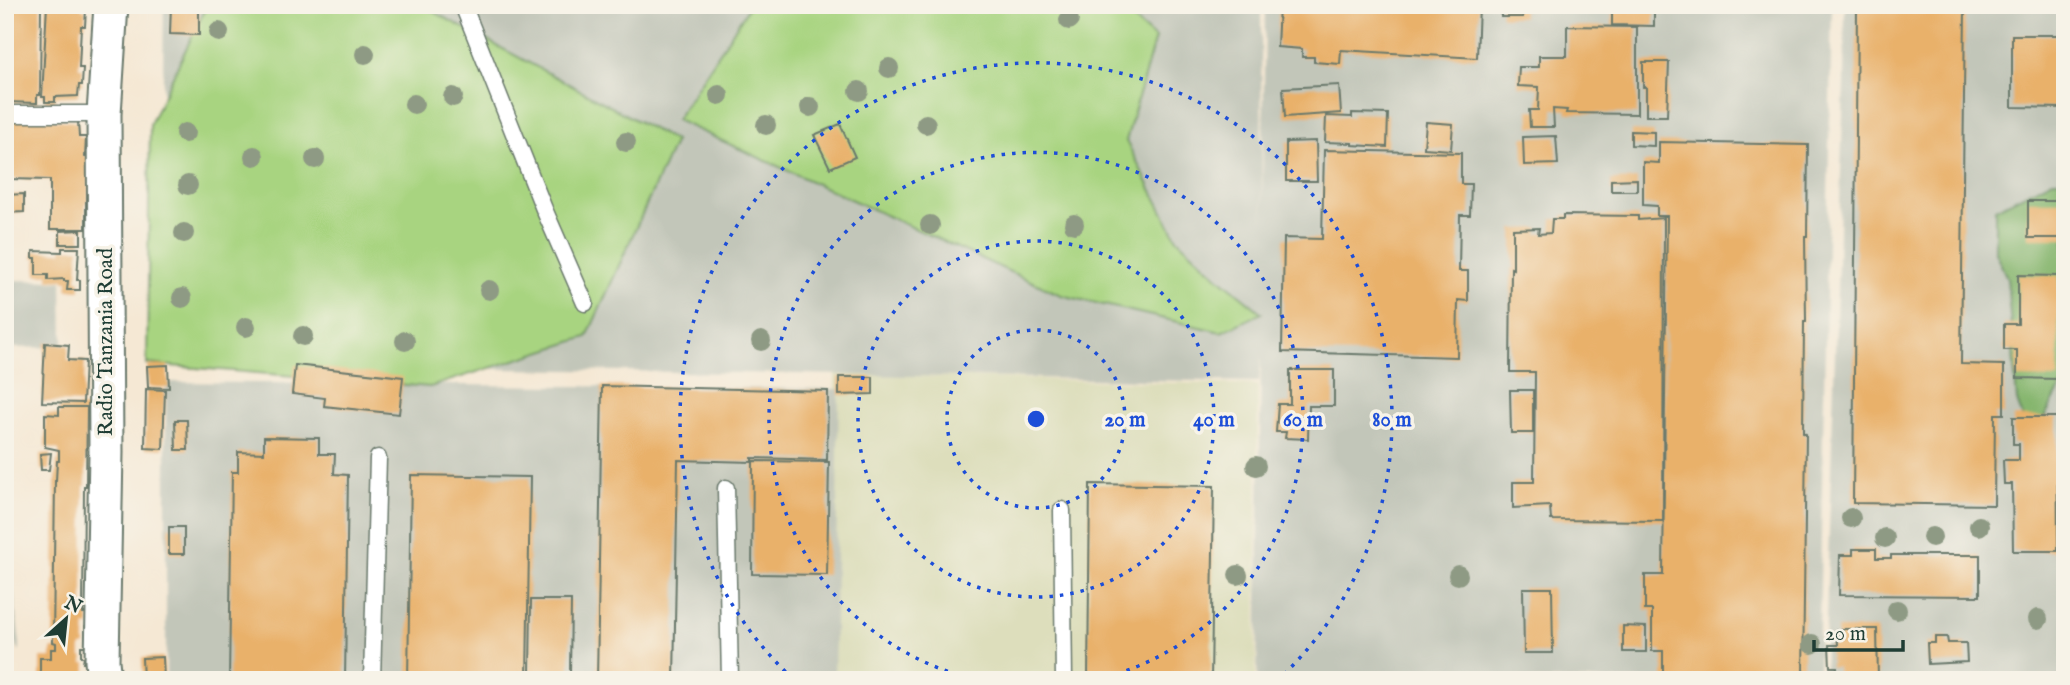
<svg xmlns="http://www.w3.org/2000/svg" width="2070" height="685" font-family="'IM FELL English',serif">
  <rect width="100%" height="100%" fill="#f7f3e8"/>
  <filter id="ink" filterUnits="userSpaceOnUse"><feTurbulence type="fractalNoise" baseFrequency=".0143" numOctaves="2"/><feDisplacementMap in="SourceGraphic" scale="14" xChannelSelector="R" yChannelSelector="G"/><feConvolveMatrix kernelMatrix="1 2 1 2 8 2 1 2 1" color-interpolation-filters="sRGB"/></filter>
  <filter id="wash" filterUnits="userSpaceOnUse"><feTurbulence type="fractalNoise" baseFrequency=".00686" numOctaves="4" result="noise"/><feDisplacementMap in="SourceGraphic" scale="28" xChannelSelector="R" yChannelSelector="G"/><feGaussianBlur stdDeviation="1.57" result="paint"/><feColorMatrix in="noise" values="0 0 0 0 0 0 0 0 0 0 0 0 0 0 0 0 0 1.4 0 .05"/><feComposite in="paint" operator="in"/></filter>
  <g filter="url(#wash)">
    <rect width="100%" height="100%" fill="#f5e8d4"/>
    <path fill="#dddebc" d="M835,374L1258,385L1256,680H832Z"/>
    <g fill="#c2c6b9">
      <path d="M164,5H1261L1262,224L1265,5H1832L1818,680H1257L1261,354L1259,382L159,363Z"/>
      <path d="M1845,5H2065V680H1824L1844,84Z"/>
      <path d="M5,280L62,281L63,347L5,348Z"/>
      <path d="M166,382L839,389L834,680H166Z"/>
      <path d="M5,516L20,644V651L5,628Z"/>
    </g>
    <g fill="#a8d480" stroke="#64885a" stroke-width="2">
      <path d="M207,5H421L675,141L587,337L430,387L147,364L150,124Z"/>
      <path d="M750,5H1117L1155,38L1126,141L1177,239L1218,277L1262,313L1221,332L1061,295L676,120Z"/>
    </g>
    <path fill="#86b66e" stroke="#527a51" stroke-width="2" d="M2053,180H2065V380L2031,441L2017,401L2007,278L1995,252V209Z"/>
    <g id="blocks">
      <g fill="#e9b16a">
        <path d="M5,5H41L40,95H37V103L7,102V91H5Z"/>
        <path d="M47,5H82V9H86L85,26H81L79,68H83L82,85H79L78,96L55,97V102H45V97H42Z"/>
        <path d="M171,5H199V35L170,34Z"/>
        <path d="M1279,5H1479L1477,58L1341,50L1340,64L1314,62V57H1302V49L1277,47Z"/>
        <rect x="1501" y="5" width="22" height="12"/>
        <path d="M1857,5H1965L1961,364L2004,365V414H1995L1994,505L1853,503Z"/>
        <path d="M1612,8L1654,9V26L1612,25Z"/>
        <path d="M1567,26L1637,27V114L1566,113L1567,110L1553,109L1554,127H1530L1529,110H1538L1539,87L1518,86L1519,67H1539V56H1567Z"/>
        <path d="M2012,35H2065V108L2012,107Z"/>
        <path d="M1643,62H1669L1667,116H1646V87H1643Z"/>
        <path d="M1339,85L1341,113L1285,117L1283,88Z"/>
        <path d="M1352,113L1388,114L1387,147L1352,145V143L1325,142L1326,116L1352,117Z"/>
        <path d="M12,115L78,122L79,137H86L85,157L90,158L89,202H86V229H50V180L10,179Z"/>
        <path d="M1426,122L1453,124L1451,150L1424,148Z"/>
        <path d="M840,124L855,157L830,168L814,135Z"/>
        <path d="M1631,131L1654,132V146L1631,145Z"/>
        <path d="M1556,136L1558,164L1524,165L1523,137Z"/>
        <path d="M1316,141L1317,181H1286V142Z"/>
        <path d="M1659,142L1808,145L1807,236H1805L1806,322H1804L1803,433L1806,434L1803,680H1663V651H1652V610H1645V575H1663L1667,216H1657V206L1643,205V162L1659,163Z"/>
        <path d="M1324,150L1461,153V184H1471L1470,215H1460L1459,271H1468V301L1458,300L1457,357L1282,352L1284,238L1322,239Z"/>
        <path d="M1637,179V191H1611V180Z"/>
        <path d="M24,194V212L5,213V195Z"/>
        <rect x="2028" y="201" width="37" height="37"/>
        <path d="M1563,215L1638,216V220L1664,218L1663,521L1551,520L1550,506L1513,508V482H1534L1535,372H1510L1511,268L1513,269V229L1539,228L1538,234L1551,233L1552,219H1563Z"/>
        <path d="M81,230V244H60V231Z"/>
        <path d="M62,248H79L77,280H80V290H67L68,281H64V279L48,280V275H36V258H33V251L62,252Z"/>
        <path d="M2018,275L2059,276L2058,379L2017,378V350H2004V324H2018Z"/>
        <path d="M45,343L69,345L68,360L85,361L83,403L42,402Z"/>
        <path d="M168,365L169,388L148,387L147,366Z"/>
        <path d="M295,365L403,377L399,414L324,406L325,398L292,394Z"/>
        <path d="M1290,370H1334V406H1309L1308,439L1285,438L1286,432H1276L1278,404H1290Z"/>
        <path d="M839,377H873V394L839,395Z"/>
        <path d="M602,386L828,391L827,460L752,458V462L678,460L674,680H597Z"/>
        <path d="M146,389L165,390L163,449L145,448Z"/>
        <path d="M1510,390H1533V433H1511Z"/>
        <path d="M59,407H87L86,486H84L83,613H89V626H85V646H81V657H84L83,663H86V676H83V680H40V658H51V649H56V643L53,642L55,481H56L57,461H59V450L45,447V414L59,415Z"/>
        <path d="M2013,417H2057L2058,551H2013L2012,484H2004L2003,460H2019V444H2013Z"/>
        <path d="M175,420H187L188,450H176Z"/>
        <path d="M264,437L319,438V454H335L334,474L348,475L345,680H229L232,472H238V452L264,453Z"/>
        <path d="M51,453L49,470H41L40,454Z"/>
        <path d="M753,461L829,462L827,575L752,574Z"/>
        <path d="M411,475L530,477L527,680H408Z"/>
        <path d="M1090,484L1214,486L1211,680H1088Z"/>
        <rect x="169" y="527" width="15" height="27"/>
        <path d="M1853,549H1876V558H1891V555H1980V596L1839,595L1840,555H1853Z"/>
        <path d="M1523,588H1552L1553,653H1524Z"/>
        <path d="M531,600H571L570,674H530Z"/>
        <path d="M1623,626L1646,627V652H1623Z"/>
        <path d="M1837,629H1877L1878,680H1812L1811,672H1837V667H1830L1829,645H1838Z"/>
        <path d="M1935,637H1947L1948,643H1966L1967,662L1928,664L1927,643H1935Z"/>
        <path d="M163,657L164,680H143L142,658Z"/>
      </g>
    </g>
  </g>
  <g filter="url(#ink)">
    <use href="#blocks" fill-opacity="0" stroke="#6a796c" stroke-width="2"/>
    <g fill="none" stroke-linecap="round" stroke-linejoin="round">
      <defs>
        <g id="service">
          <path d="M463,5L544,209L585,303"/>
          <path d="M5,114H104"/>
          <path d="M726,488L730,680"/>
          <path d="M1062,510L1064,680"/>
          <path d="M372,680L378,458"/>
        </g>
        <path id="minor" d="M104,680L102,661L106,452L104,114L111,5"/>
      </defs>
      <use href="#service" stroke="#6a796c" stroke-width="19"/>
      <use href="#minor" stroke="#6a796c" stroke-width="37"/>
      <use href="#service" stroke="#fff" stroke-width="16"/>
      <use href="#minor" stroke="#fff" stroke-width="33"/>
    </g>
    <g fill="#8e9a84">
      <circle cx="1069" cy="20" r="10"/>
      <circle cx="219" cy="32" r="10"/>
      <circle cx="365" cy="54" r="10"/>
      <circle cx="889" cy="68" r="10"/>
      <circle cx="859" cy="91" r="10"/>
      <circle cx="719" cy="95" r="10"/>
      <circle cx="453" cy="97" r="10"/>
      <circle cx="414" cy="104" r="10"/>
      <circle cx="810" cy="107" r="10"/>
      <circle cx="926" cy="124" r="10"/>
      <circle cx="766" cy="125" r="10"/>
      <circle cx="185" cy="133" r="10"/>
      <circle cx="626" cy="142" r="10"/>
      <circle cx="254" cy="156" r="10"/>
      <circle cx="315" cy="159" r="10"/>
      <circle cx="188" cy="185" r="10"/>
      <circle cx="1074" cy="224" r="10"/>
      <circle cx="930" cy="225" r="10"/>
      <circle cx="184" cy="233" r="10"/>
      <circle cx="489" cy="290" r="10"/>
      <circle cx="182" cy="298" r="10"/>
      <circle cx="246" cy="327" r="10"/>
      <circle cx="303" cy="336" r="10"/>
      <circle cx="405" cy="341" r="10"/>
      <circle cx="761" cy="341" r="10"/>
      <circle cx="1256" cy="466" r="10"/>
      <circle cx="1851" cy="518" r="10"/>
      <circle cx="1979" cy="526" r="10"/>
      <circle cx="1932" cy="537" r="10"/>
      <circle cx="1885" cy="538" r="10"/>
      <circle cx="1238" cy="575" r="10"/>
      <circle cx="1458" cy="575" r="10"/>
      <circle cx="1897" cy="610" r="10"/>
      <circle cx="2038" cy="619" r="10"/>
      <circle cx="1812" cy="644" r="10"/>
    </g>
  </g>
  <g fill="none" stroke="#1d4ed8" stroke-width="3.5" stroke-dasharray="3.5 7">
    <circle cx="1036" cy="419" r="89"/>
    <circle cx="1036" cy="419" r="178"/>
    <path d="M978 680A267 267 0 1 1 1094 680"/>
    <path d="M793 679A356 356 0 1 1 1279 679"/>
  </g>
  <g text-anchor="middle" stroke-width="7" stroke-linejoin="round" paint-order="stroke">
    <g font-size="21" fill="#1f3d34" stroke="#f7f3e8">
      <text transform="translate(105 342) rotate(-90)" y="7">Radio Tanzania Road</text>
    </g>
  </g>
  <circle cx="1036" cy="419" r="10" fill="#1d4ed8" stroke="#f7f3e8" stroke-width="3.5"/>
  <g font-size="21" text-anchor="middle" font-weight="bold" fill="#1d4ed8" stroke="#f7f3e8" stroke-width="7" stroke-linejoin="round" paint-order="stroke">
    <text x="1125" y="426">20 m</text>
    <text x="1214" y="426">40 m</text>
    <text x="1303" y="426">60 m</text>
    <text x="1392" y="426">80 m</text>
  </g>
  <rect width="2070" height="685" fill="none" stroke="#f7f3e8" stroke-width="28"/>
  <g transform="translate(66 619) rotate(27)" stroke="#f7f3e8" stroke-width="5" paint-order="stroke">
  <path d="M0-5L12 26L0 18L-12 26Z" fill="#1f3d34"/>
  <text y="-10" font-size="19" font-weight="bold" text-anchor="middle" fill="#1f3d34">N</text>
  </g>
  <path d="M1814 640v10h89v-10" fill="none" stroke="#1f3d34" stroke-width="3.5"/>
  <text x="1825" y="640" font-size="21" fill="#1f3d34" stroke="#f7f3e8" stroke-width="5" paint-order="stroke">20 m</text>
</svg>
